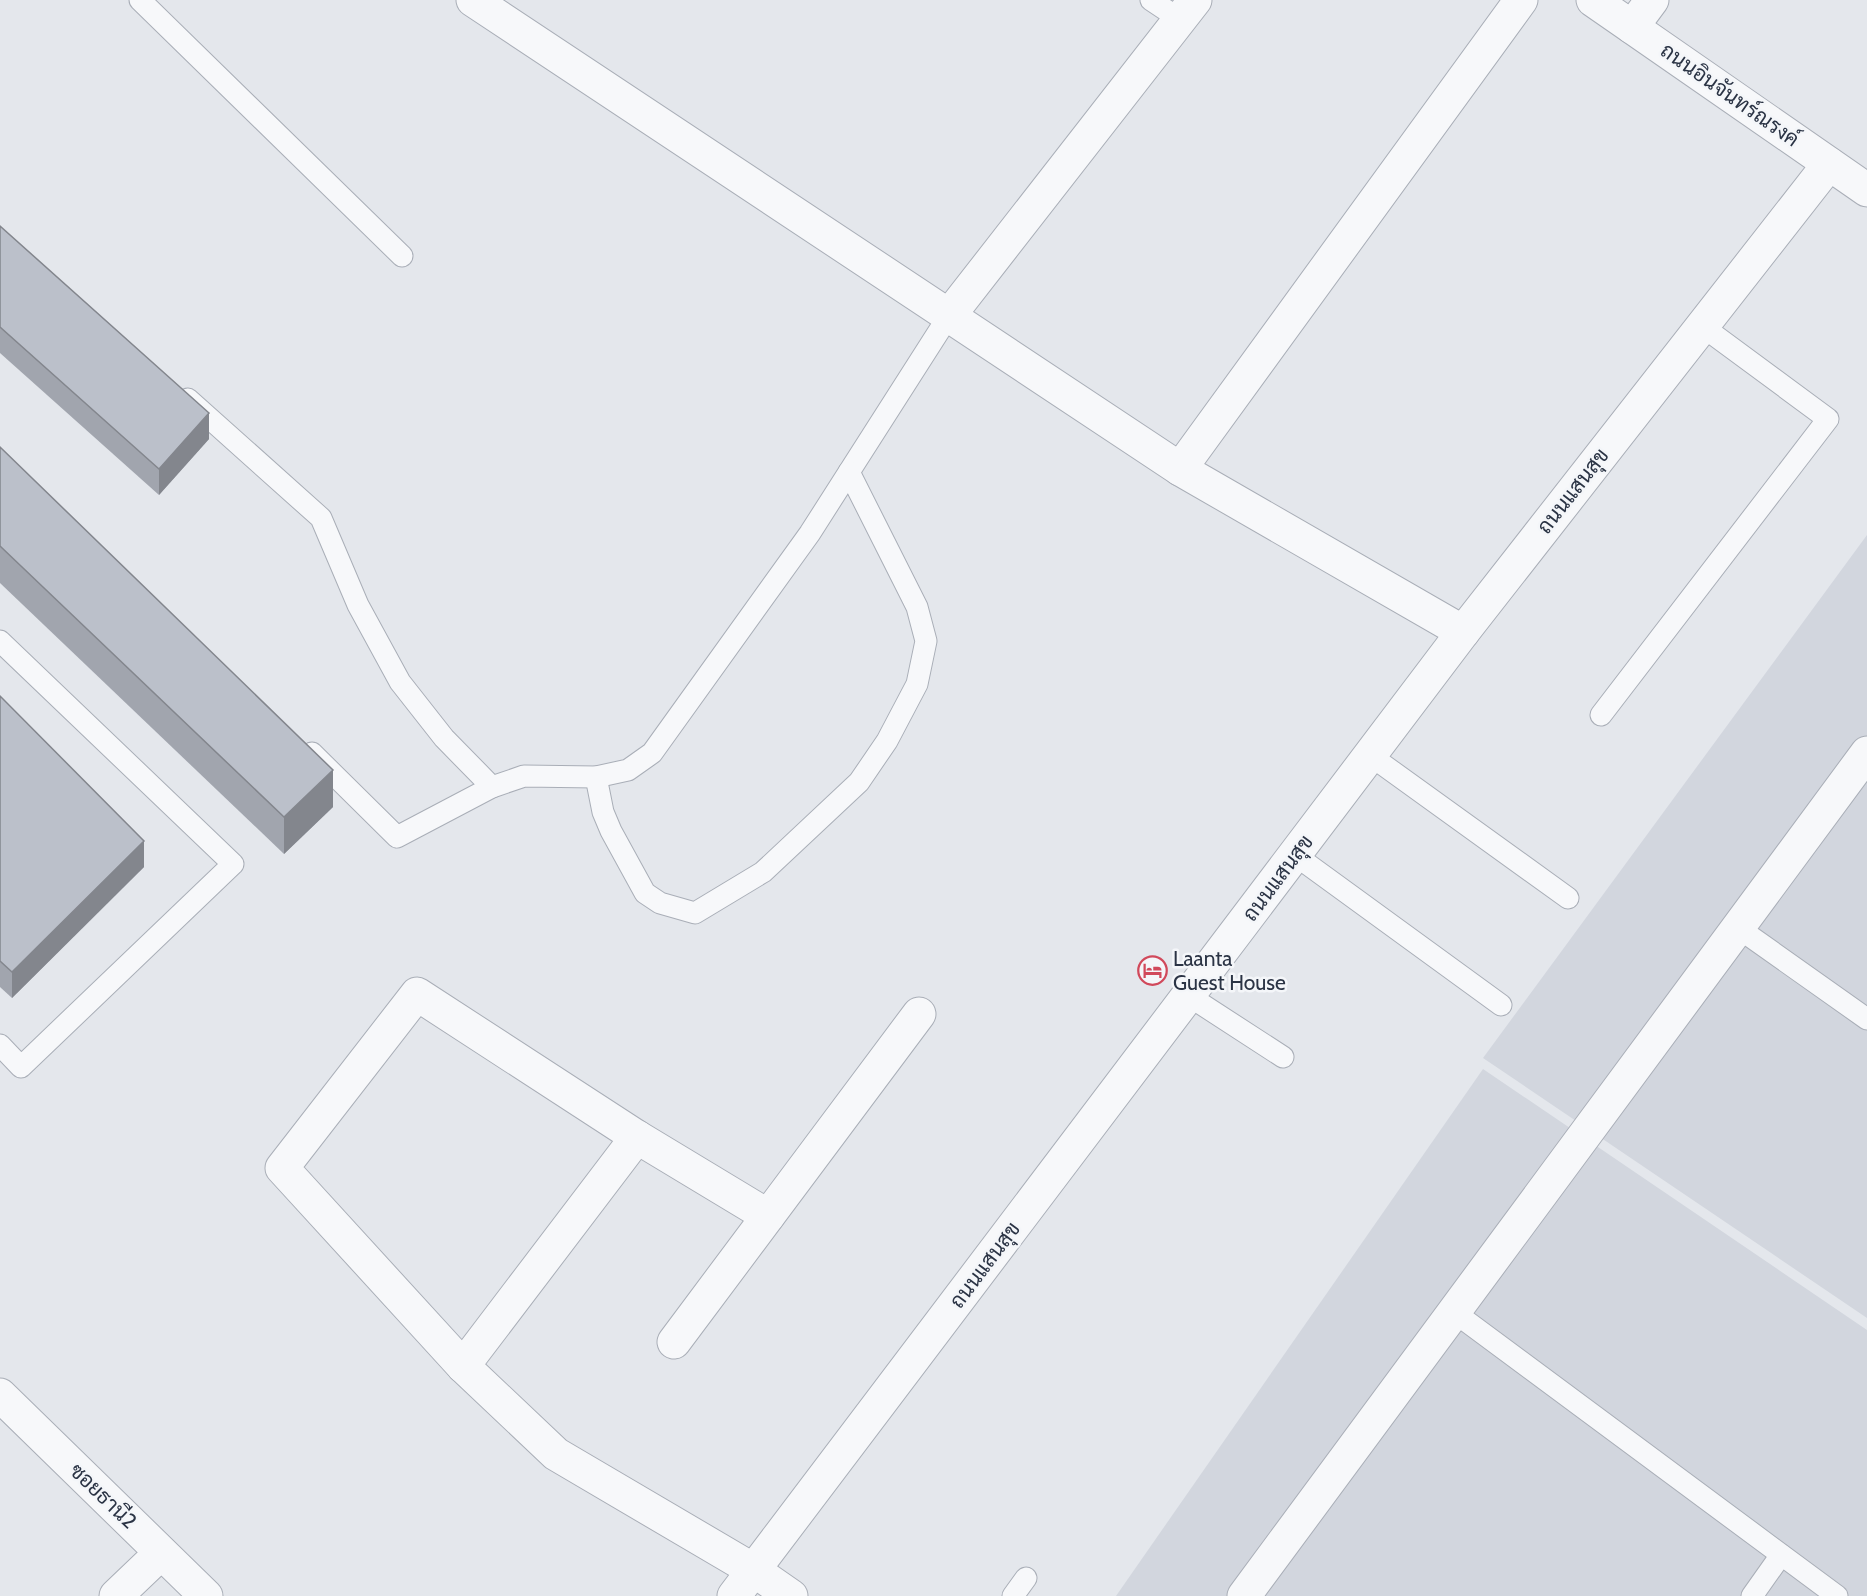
<svg xmlns="http://www.w3.org/2000/svg" width="1867" height="1596" font-family="Cabin,Sarabun,sans-serif">
  <rect width="100%" height="100%" fill="#e4e7ec"/>
  <g fill="#d2d6de">
    <path d="M1867,535V1318L1483,1058Z"/>
    <path d="M1483,1069L1867,1330V1596H1116Z"/>
  </g>
  <g fill="none" stroke-linecap="round" stroke-linejoin="round">
    <defs>
      <g id="service">
        <path d="M140,0L402,256"/>
        <path d="M1151,0L1181,20"/>
        <path d="M188,399L321,518L358,605L400,682L444,738L492,787"/>
        <path d="M0,641L233,864L21,1067L0,1045"/>
        <path d="M1601,715L1828,419L1702,326"/>
        <path d="M312,753L397,837L492,787L524,776L596,777L628,770L652,753L810,533L948,317"/>
        <path d="M1371,756L1568,898"/>
        <path d="M596,777L603,812L611,831L645,893L660,903L695,913L763,872L859,782L887,741L917,684L926,641L917,607L849,472"/>
        <path d="M1295,855L1501,1005"/>
        <path d="M1737,927L1867,1019"/>
        <path d="M1189,996L1283,1057"/>
        <path d="M1454,1312L1837,1596"/>
        <path d="M1013,1596L1026,1578"/>
        <path d="M1752,1596L1781,1555"/>
      </g>
      <g id="minor">
        <path d="M473,0L1180,469L1463,632"/>
        <path d="M1632,27L1652,0"/>
        <path d="M948,317L1195,0"/>
        <path d="M1180,469L1521,0"/>
        <path d="M768,1216L637,1137L417,994L282,1168L463,1366L556,1454L755,1571L791,1596"/>
        <path d="M674,1342L919,1014"/>
        <path d="M463,1366L637,1137"/>
        <path d="M0,1395L206,1596"/>
        <path d="M116,1596L161,1553"/>
        <path d="M734,1596L1463,632L1829,164"/>
        <path d="M1244,1596L1867,753"/>
      </g>
      <path id="tertiary" d="M1593,0L1867,190"/>
    </defs>
    <use href="#service" stroke="#a9aeb7" stroke-width="23"/>
    <use href="#minor" stroke="#a9aeb7" stroke-width="35"/>
    <use href="#tertiary" stroke="#a9aeb7" stroke-width="35"/>
    <use href="#service" stroke="#f7f8fa" stroke-width="21"/>
    <use href="#minor" stroke="#f7f8fa" stroke-width="33"/>
    <use href="#tertiary" stroke="#f7f8fa" stroke-width="33"/>
  </g>
  <g fill="#a1a5ae">
    <path d="M0,226L209,439L159,495L0,353Z"/>
    <path d="M0,447L333,807L284,854L0,583Z"/>
    <path d="M0,696L144,867L12,998L0,987Z"/>
  </g>
  <g fill="#83868d">
    <path d="M209,413V439L159,495V469Z"/>
    <path d="M333,770V807L284,854V817Z"/>
    <path d="M144,841V867L12,998V972Z"/>
  </g>
  <g fill="#bbc0ca" stroke="#83868d" stroke-width="1.5">
    <path d="M0,226L209,413L159,469L0,327Z"/>
    <path d="M0,447L333,770L284,817L0,546Z"/>
    <path d="M0,696L144,841L12,972L0,961Z"/>
  </g>
  <defs>
    <symbol id="hotel-ring" viewBox="-11 -11 22 22"><circle r="9.5" fill="#f4f6f9" stroke="#d1495b" stroke-width="1.5"/><path d="M-6-4.5h1.5V1H6V5H4.5V3h-9V5H-6ZM-4 0a1.8 1.8 0 1 1 3.6 0ZM.5 0V-2.5h3Q6-2.5 6 0Z" fill="#d1495b"/></symbol>
  </defs>
  <g fill-rule="evenodd">
    <use href="#hotel-ring" x="1136" y="954" width="33" height="33"/>
  </g>
  <g text-anchor="middle" stroke-width="5" stroke-linejoin="round" paint-order="stroke">
    <g font-size="21" fill="#2b3445" stroke="#f4f6f9">
      <text transform="translate(1730 95) rotate(35)" y="7">ถนนอินจันทร์ณรงค์</text>
      <text transform="translate(1573 491) rotate(-52)" y="7">ถนนแสนสุข</text>
      <text transform="translate(1278 878) rotate(-53)" y="7">ถนนแสนสุข</text>
      <text transform="translate(985 1265) rotate(-53)" y="7">ถนนแสนสุข</text>
      <text transform="translate(103 1496) rotate(44)" y="7">ซอยธานี2</text>
    </g>
    <g font-size="21" fill="#2b3445" stroke="#f4f6f9" text-anchor="start">
      <text x="1173" y="966">Laanta<tspan x="1173" dy="24">Guest House</tspan></text>
    </g>
  </g>
</svg>
